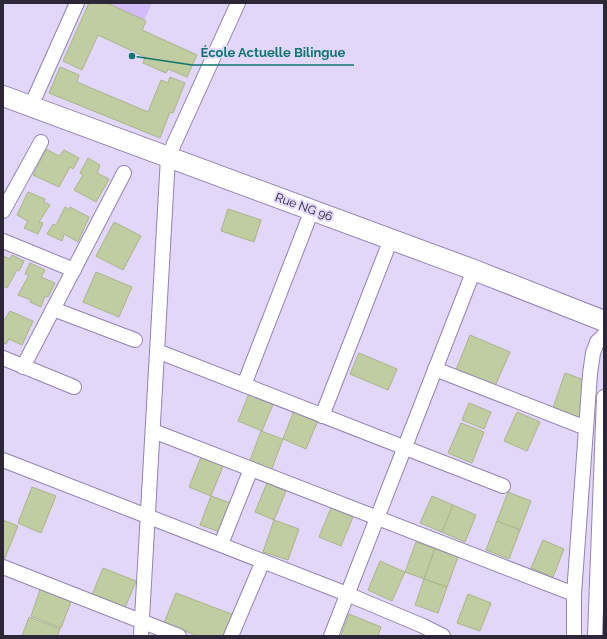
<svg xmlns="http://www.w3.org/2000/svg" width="607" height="639" font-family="Raleway,sans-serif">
  <rect width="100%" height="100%" fill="#e2d6f9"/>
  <path fill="#d2bcfa" d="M107,3H152L144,20Z"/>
  <g fill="#c0cda0" stroke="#a9b589">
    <path d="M89,3H107L144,20L146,21L142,30L197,55L187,77L168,69L166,73L143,63L145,57L98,35L82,70L63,61Z"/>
    <path d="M60,67L79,75L77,82L148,112L161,80L168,83L170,77L185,83L173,113L170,112L160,138L49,93Z"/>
    <path d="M46,149L59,156L64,150L79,158L73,169L70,167L59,187L33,175Z"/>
    <path d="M88,158L100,165L97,173L109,179L96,202L74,190L83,175L80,173Z"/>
    <path d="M28,192L45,199L44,202L50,205L39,222L43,223L38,234L24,228L28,221L17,215Z"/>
    <path d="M65,207L69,210L70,207L89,217L78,242L64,234L62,241L47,234L53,224L56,225Z"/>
    <path d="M228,209L261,220L254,242L221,231Z"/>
    <path d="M114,222L141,236L123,270L96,256Z"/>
    <path d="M12,255L24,261L19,271L17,270L7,288L3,286V256L10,259Z"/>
    <path d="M30,263L45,270L41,277L55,283L48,297L45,296L41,307L30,302L31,300L18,295L29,275L25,274Z"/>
    <path d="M96,272L132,287L119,317L83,302Z"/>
    <path d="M10,311L33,321L22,345L9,339L6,344L3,343V322Z"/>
    <path d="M470,335L510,352L495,386L456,370Z"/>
    <path d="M359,353L397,369L388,390L350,374Z"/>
    <path d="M565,373L584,380L583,422L552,411Z"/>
    <path d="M250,391L274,402L262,431L238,421Z"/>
    <path d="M469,403L491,412L484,429L462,420Z"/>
    <path d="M295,408L319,418L306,449L283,439Z"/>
    <path d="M517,412L540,422L527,451L504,441Z"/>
    <path d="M461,423L484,432L472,463L448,453Z"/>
    <path d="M261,431L283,439L271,471L249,463Z"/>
    <path d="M201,457L223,466L211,496L189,487Z"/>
    <path d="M267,483L286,491L274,520L255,512Z"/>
    <path d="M32,487L56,496L41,533L18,523Z"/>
    <path d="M508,492L531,501L520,530L497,521Z"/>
    <path d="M211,496L233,504L223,533L200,525Z"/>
    <path d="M432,496L453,505L442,532L420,523Z"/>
    <path d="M453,505L476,515L465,542L442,532Z"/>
    <path d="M331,508L353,517L341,546L319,537Z"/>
    <path d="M3,520L18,526L4,560L3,559Z"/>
    <path d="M274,520L299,529L288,560L263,552Z"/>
    <path d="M497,521L520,530L509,559L486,550Z"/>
    <path d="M543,540L564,549L553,577L531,568Z"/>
    <path d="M416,542L435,549L424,579L405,572Z"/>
    <path d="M435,549L458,557L447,587L424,579Z"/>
    <path d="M380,561L405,572L392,601L368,590Z"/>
    <path d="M103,568L136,581L125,608L92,595Z"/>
    <path d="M424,579L447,587L438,613L415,605Z"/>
    <path d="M41,587L72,599L61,628L31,616Z"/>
    <path d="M176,593L234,615L225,636H198L164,623Z"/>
    <path d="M468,594L491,603L480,631L457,623Z"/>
    <path d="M349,614L381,627L378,636H341Z"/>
    <path d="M29,617L60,629L57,636H22Z"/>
  </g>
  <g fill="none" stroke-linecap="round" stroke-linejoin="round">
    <defs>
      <g id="street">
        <path d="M31,106L77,3"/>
        <path d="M3,211L41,142"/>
        <path d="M3,241L74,270"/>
        <path d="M53,309L135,340"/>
        <path d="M157,351L503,486"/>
        <path d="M3,358L74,387"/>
        <path d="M23,367L124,173"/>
        <path d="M435,369L586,428"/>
        <path d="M244,385L312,210"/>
        <path d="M322,416L391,239"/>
        <path d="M153,431L574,594"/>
        <path d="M3,460L347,594L423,626L443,636"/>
        <path d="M221,544L251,469"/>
        <path d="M3,567L179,636"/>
        <path d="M141,636L168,157L238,3"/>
        <path d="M231,636L263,561"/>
        <path d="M331,636L474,270"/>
        <path d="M574,636V594L590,374L593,353L597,342L604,335"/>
        <path d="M595,636L604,397"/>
      </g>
      <path id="secondary" d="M3,96L474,270L604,321"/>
    </defs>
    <use href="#street" stroke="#9284ad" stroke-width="16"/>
    <use href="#secondary" stroke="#9284ad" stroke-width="22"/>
    <use href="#street" stroke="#fff" stroke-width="14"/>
    <use href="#secondary" stroke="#fff" stroke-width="20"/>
  </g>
  <g text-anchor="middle" stroke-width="4" stroke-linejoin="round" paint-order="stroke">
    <g font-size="12" fill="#2c2636" stroke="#e2d6f9">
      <text transform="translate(304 207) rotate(20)" y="4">Rue NG 96</text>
    </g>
  </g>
  <path fill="none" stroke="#0f766e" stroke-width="1.5" d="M132 56L192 65H354"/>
  <circle fill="#0f766e" stroke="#e2d6f9" stroke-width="1.5" cx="132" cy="56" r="4"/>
  <g font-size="13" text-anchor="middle" font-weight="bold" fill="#0f766e" stroke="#e2d6f9" stroke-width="4" stroke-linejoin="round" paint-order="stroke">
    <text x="273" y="57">École Actuelle Bilingue</text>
  </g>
  <rect width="607" height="639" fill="none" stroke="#2c2636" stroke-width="8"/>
</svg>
